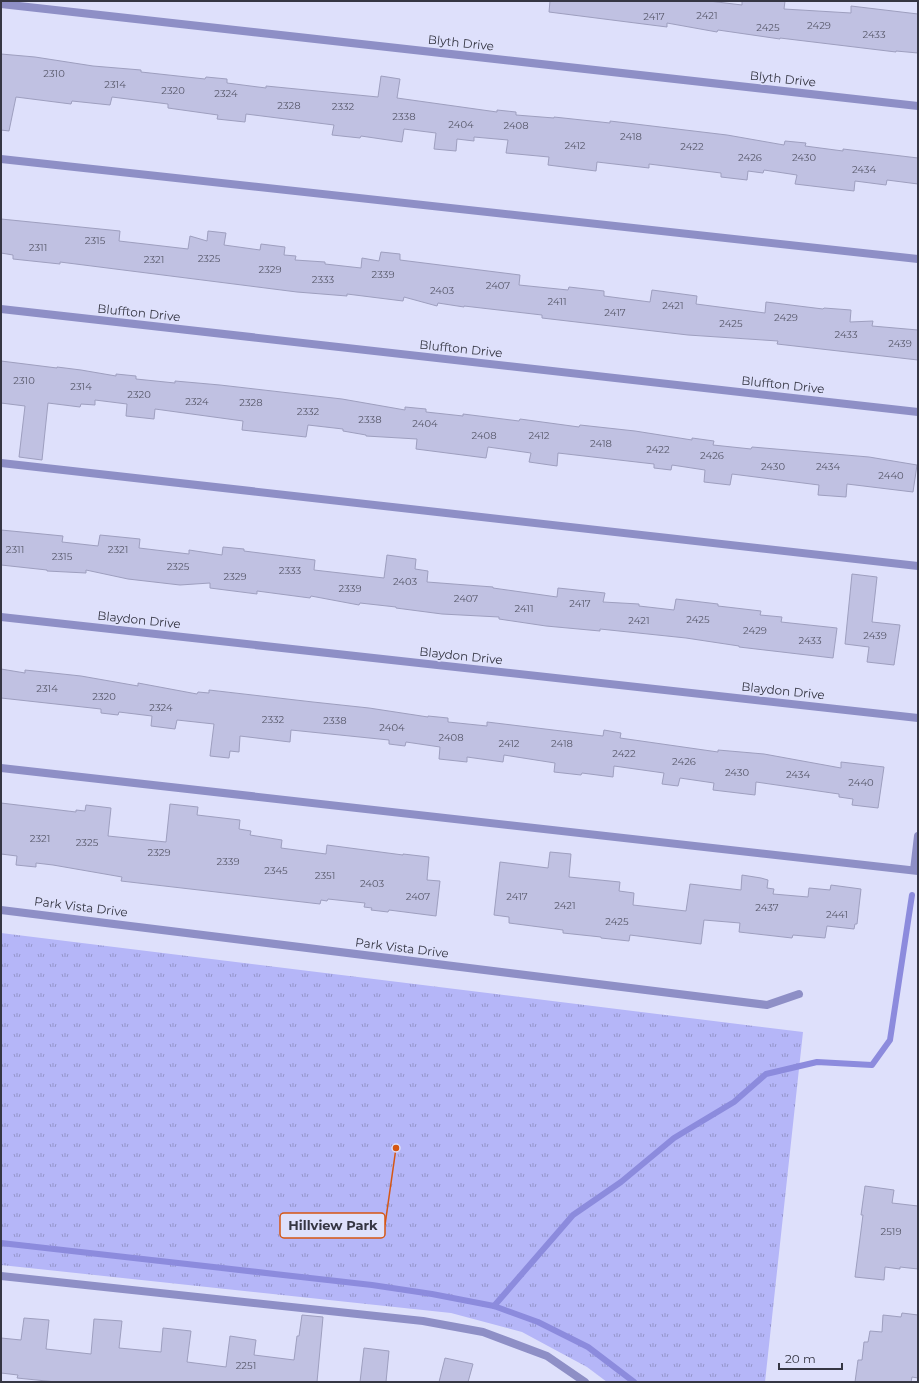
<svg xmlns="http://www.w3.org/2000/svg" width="919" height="1383" font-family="Montserrat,sans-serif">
  <defs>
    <pattern id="park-tufts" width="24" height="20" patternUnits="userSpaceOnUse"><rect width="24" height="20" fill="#b5b6f8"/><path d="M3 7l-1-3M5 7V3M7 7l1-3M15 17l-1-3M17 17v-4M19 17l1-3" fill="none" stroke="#9495ca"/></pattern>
  </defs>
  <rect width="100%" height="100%" fill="#dee0fb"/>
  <path fill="url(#park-tufts)" d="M1,933L803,1032L765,1382H607L587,1367L522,1332L451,1313L1,1265Z"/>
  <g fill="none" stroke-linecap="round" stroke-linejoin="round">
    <g stroke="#8c8bdd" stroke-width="6">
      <path d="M1,1243L372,1285L432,1294L494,1306L538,1322L588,1347L634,1382"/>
      <path d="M494,1306L573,1215L621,1182L674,1138L734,1102L766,1074L817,1062L872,1065L890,1040L912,895"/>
    </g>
  </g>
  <g fill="#c0c1e2" stroke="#9e9fbf">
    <path d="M550,1H709L742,5V1H785L784,9L851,13V6L918,14V53L896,51V52L780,38V39L718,30L717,32L667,23V27L549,12Z"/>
    <path d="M1,54L35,57L93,66L141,70V72L205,79L206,77L227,79V83L266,88V86L378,97L381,76L400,79L397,98L497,112V110L516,112V115L554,118V117L610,123V121L727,135L784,145L785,141L806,143L805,146L843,151V149L918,158V184L887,180L886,185L855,181L854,191L795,184L797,175L764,170L763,173L748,171L747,180L721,177V173L649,164V168L597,162L596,171L548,165L549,157L506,153L508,140L474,137V141L457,139L456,151L434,149L436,133L404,129L402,142L361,136L360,138L332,135L334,125L246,114L245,122L217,119L218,115L168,108V104L112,97L110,105L72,101L71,104L16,97L9,131L1,130Z"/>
    <path d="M1,219L120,231L119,241L188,249L190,236L207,241L208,231L226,233L224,245L260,250L261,244L285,247L284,255L296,256L295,260L325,262V264L361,268L362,258L379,261L381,252L400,254V260L520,275L519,285L568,290L569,287L604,291V296L650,302L652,290L697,296L696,304L765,313L766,302L823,309L824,308L851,310L850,322L873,321L872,326L918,330V360L777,344L778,341L688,335L542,318V315L464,306V307L438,303L437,306L404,297L403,301L347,294V296L297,292L60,262V264L13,259V255L1,253Z"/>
    <path d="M1,361L57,368V367L81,370L116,376V374L136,376V379L175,383V381L220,385L342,399L405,410V407L426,409V412L463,416V414L519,421L520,419L579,427L580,425L635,431L692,440V438L714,441L713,445L751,449L752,447L869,457L917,465L913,492L847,484L846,497L818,495L819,485L732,474L730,485L704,482L705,470L672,465L671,470L654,468V464L558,453L557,466L529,462L531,453L488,447L486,458L416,449L417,439L366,436V435L343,431V429L308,425L306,437L242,430L243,421L155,409L154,419L126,416L127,404L95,400V405L81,404L80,407L48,403L42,460L19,457L25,406L1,403Z"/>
    <path d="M1,530L63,536L62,542L98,546L100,535L140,539L139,548L189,554V550L222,555L223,547L244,549V551L315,560L314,570L384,578L387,555L416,559L415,569L428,571L427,582L493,587V588L557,597L558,588L605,593L603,602L639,604V606L674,610L676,599L718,604V606L761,611L760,615L782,617L781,622L837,628L833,658L739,647V646L686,638L600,629V631L546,626L499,619V617L442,614L396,608V607L360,603L359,605L311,596L310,598L257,591V594L210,588V583L180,585L128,579L86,570V573L47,571V570L1,565Z"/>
    <path d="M852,574L877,577L872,622L900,625L894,665L867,662L869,647L845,644Z"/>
    <path d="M1,669L25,673V670L81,676L138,686V683L197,694L198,692L209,693V690L313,702L369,708L428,717V716L448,718V722L487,726V722L603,736L604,730L621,733L620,738L718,752V750L764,754L841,768V762L884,767L878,808L852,805L853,799L839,797V794L756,782L755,795L713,790L714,783L680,778L678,786L662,784L664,773L614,766L613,777L582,773L581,775L554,772L555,763L504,755L503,762L467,757V762L439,759L440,747L406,742L405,746L389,744V740L291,730L290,742L240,736L239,752L230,751L229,758L210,756L214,724L177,720L175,729L151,726L152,716L119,712L118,715L101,713V709L1,698Z"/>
    <path d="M1,803L76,812V810L85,811L86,805L111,808L108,836L166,842L170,804L198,807L197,815L240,820L239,829L251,831L250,835L282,840L281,848L326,854L327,845L403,855V854L429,857L427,880L440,881L436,916L389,910L388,912L371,910L372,908L364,907L365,903L328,899L327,901L321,900L320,904L121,881L122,877L53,865L36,863V867L16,865L17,856L1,854Z"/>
    <path d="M550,852L571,854L569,877L620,882L619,891L634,893L633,905L686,911L690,884L741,890L742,875L761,878L768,880L767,888L774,889L773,894L808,897L809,888L830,890L831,885L861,889L857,924H855L854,929L827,926L825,938L793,935L792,938L739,932L740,923L704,920L701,944L630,935L629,941L601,938V937L563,933V930L509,923V917L494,915L500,862L548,868Z"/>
    <path d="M865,1186L894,1190L892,1203L918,1206V1269L900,1267V1269L885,1267L884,1280L855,1277L863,1215H861Z"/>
    <path d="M902,1313L918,1315V1378L912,1377L911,1382H855L858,1360H862L864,1342H868L870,1331L882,1332L883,1315L901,1317Z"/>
    <path d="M302,1315L323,1317L317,1382H56L17,1378L18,1375L1,1373V1338L21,1340L24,1318L49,1320L46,1349L91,1354L94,1319L122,1321L119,1348L161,1352L163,1328L191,1331L187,1362L226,1367L230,1336L256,1340L254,1355L294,1360L297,1336H299Z"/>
    <path d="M364,1348L389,1351L386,1382H360Z"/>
    <path d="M445,1358L473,1364L468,1382H439Z"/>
  </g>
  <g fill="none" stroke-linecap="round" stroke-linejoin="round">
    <g stroke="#8e8fc6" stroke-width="8">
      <path d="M1,159L918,259"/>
      <path d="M1,463L918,566"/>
      <path d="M1,768L918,871"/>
      <path d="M1,1276L423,1321L483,1332L547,1356L585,1382"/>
    </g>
    <g stroke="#8e8fc6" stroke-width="8">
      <path d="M1,4L918,106"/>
      <path d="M1,309L918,412"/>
      <path d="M1,617L918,718"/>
      <path d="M914,870L918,836"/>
      <path d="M1,910L767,1005L799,994"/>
    </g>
  </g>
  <g text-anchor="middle" stroke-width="3.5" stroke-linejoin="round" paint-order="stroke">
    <g font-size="10" fill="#58596b">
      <text x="707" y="19">2421</text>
      <text x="654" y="20">2417</text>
      <text x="819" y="29">2429</text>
      <text x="768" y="31">2425</text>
      <text x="874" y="38">2433</text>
      <text x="54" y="77">2310</text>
      <text x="115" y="88">2314</text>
      <text x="173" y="94">2320</text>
      <text x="226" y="97">2324</text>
      <text x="289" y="109">2328</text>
      <text x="343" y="110">2332</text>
      <text x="404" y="120">2338</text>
      <text x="461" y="128">2404</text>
      <text x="516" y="129">2408</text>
      <text x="631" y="140">2418</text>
      <text x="575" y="149">2412</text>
      <text x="692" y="150">2422</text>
      <text x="750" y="161">2426</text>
      <text x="804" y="161">2430</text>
      <text x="864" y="173">2434</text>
      <text x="95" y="244">2315</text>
      <text x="38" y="251">2311</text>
      <text x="209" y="262">2325</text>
      <text x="154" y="263">2321</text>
      <text x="270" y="273">2329</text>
      <text x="383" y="278">2339</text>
      <text x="323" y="283">2333</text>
      <text x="498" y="289">2407</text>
      <text x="442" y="294">2403</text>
      <text x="557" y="305">2411</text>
      <text x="673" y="309">2421</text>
      <text x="615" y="316">2417</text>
      <text x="786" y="321">2429</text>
      <text x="731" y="327">2425</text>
      <text x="846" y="338">2433</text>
      <text x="900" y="347">2439</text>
      <text x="24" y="384">2310</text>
      <text x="81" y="390">2314</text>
      <text x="139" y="398">2320</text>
      <text x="197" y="405">2324</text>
      <text x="251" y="406">2328</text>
      <text x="308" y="415">2332</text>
      <text x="370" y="423">2338</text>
      <text x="425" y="427">2404</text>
      <text x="484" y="439">2408</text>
      <text x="539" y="439">2412</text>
      <text x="601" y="447">2418</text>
      <text x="658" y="453">2422</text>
      <text x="712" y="459">2426</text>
      <text x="773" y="470">2430</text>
      <text x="828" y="470">2434</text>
      <text x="891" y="479">2440</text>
      <text x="15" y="553">2311</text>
      <text x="118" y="553">2321</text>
      <text x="62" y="560">2315</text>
      <text x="178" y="570">2325</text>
      <text x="290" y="574">2333</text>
      <text x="235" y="580">2329</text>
      <text x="405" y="585">2403</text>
      <text x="350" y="592">2339</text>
      <text x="466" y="602">2407</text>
      <text x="580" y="607">2417</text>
      <text x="524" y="612">2411</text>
      <text x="698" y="623">2425</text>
      <text x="639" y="624">2421</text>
      <text x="755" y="634">2429</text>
      <text x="875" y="639">2439</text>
      <text x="810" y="644">2433</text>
      <text x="47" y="692">2314</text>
      <text x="104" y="700">2320</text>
      <text x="161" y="711">2324</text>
      <text x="273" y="723">2332</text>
      <text x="335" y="724">2338</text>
      <text x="392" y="731">2404</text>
      <text x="451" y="741">2408</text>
      <text x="509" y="747">2412</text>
      <text x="562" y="747">2418</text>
      <text x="624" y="757">2422</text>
      <text x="684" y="765">2426</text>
      <text x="737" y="776">2430</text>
      <text x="798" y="778">2434</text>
      <text x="861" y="786">2440</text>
      <text x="40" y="842">2321</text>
      <text x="87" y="846">2325</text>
      <text x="159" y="856">2329</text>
      <text x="228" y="865">2339</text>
      <text x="276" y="874">2345</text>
      <text x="325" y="879">2351</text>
      <text x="372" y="887">2403</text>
      <text x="418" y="900">2407</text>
      <text x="517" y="900">2417</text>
      <text x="565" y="909">2421</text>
      <text x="767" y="911">2437</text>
      <text x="837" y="918">2441</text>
      <text x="617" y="925">2425</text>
      <text x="891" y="1235">2519</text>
      <text x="246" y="1369">2251</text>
    </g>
    <g font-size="12" fill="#353643" stroke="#dee0fb">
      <text transform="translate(461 43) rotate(6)" y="4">Blyth Drive</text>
      <text transform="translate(783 79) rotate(6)" y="4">Blyth Drive</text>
      <text transform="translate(139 313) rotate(6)" y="4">Bluffton Drive</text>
      <text transform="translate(461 349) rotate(6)" y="4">Bluffton Drive</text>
      <text transform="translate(783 385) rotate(6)" y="4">Bluffton Drive</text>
      <text transform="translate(139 620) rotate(6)" y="4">Blaydon Drive</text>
      <text transform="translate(461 656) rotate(6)" y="4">Blaydon Drive</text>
      <text transform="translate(783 691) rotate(6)" y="4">Blaydon Drive</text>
      <text transform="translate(81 907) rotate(7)" y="4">Park Vista Drive</text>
      <text transform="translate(402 948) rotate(7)" y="4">Park Vista Drive</text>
    </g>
  </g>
  <path fill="none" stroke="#d65612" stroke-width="1.5" d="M396 1148L385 1225"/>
  <circle fill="#d65612" stroke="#dee0fb" stroke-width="1.5" cx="396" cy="1148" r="4"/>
  <rect fill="#dee0fb" stroke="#d65612" stroke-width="1.5" x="280" y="1213" width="105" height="25" rx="4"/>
  <g font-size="13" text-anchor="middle" font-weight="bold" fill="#353643">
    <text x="333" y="1230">Hillview Park</text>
  </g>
  <rect width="919" height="1383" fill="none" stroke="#353643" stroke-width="4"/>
  <path d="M779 1363v6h63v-6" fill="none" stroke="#353643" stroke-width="2"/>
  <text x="785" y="1363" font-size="12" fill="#353643" stroke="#dee0fb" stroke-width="3" paint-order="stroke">20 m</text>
</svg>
